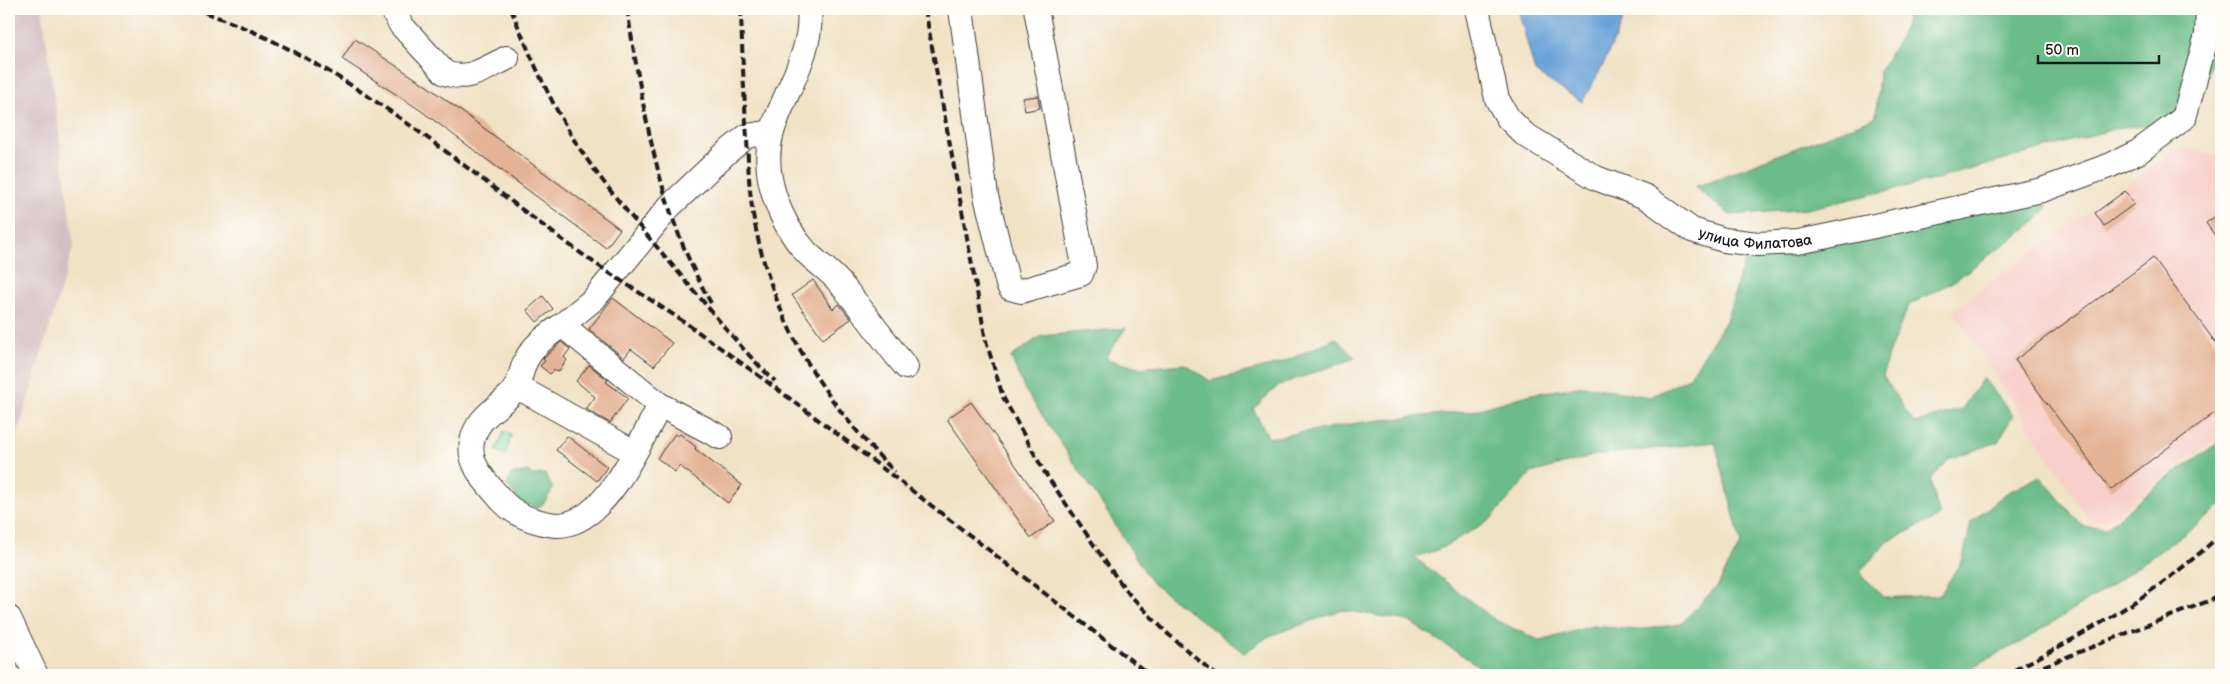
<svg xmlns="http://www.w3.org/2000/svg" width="2230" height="684" font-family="'Balsamiq Sans',sans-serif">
  <rect width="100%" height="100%" fill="#fdfcf7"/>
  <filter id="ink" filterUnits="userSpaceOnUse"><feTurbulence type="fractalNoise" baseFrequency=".02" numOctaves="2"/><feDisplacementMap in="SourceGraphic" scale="10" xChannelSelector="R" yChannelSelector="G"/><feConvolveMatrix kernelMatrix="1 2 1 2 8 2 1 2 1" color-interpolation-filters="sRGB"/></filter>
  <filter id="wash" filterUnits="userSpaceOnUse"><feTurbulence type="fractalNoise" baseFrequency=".0096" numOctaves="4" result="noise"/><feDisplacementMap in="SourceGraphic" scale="20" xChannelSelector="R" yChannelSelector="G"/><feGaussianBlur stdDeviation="1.12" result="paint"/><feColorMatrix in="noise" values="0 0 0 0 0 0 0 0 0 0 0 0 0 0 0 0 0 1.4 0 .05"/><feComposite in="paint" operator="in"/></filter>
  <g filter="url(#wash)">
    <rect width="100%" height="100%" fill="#f0e2c5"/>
    <path fill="#f7d1c9" d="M2180,146L2221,157V434L2114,515L2096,522L2087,517L1953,310Z"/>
    <path fill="#d2bfc1" d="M9,9H42L74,245L9,463Z"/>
    <path fill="#83dca2" stroke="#507c5f" d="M504,431L510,434L511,437L505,456L496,450Z"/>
    <g fill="#6abc88" stroke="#436c52" fill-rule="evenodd">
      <path d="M1910,9H2221V39L2200,91L2161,126L2121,127L1930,181L1807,209L1730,215L1695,187L1876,117L1879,72L1900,38Z"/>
      <path d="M2020,192L2048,206L2035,222L1954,281L1909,305L1888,354L1883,376L1914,423L1962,409L1983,378L2013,415L1998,442L1949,459L1930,480L1940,516L1890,540L1859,572L1884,598L1940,595L1963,559L1971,522L2005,494L2040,476L2082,526L2106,528L2161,483L2221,441V504L2208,517L2100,593L2021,642L1956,675H1473L1479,666L1408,621L1343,610L1269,636L1244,653L1152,583L1102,504L1025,390L1011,357L1041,336L1126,328L1105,358L1137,368L1185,364L1210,381L1279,364L1336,338L1355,358L1279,385L1253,409L1269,438L1363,422L1472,411L1532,394L1584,386L1650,397L1689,378L1726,321L1746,255L1894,236ZM1715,442L1741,543L1718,585L1681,624L1637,630L1592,626L1541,641L1495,620L1414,557L1438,550L1490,520L1531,473L1596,455Z"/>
      <path d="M528,471L531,475L545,474L553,489L544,503L537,508L520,502L507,485L511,475Z"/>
      <path d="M1402,672L1412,675H1305Z"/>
    </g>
    <path fill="#6aa2d8" stroke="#435f7a" d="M1518,9H1628L1602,67L1582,102L1535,72Z"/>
    <g id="blocks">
      <g fill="#e4b396">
        <path d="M355,39L427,86L620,229L606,248L420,110L342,59Z"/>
        <path d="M1038,96L1040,108L1025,111L1023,98Z"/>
        <path d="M2125,191L2134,204L2104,226L2095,213Z"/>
        <path d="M2221,212V244L2206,223Z"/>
        <path d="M2153,258L2221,350V408L2111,490L2015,360Z"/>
        <path d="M813,280L833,309L839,304L851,319L823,339L792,295Z"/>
        <path d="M543,296L553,309L537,322L527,310Z"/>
        <path d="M613,298L672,343L654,366L631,349L624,358L589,329Z"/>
        <path d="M561,342L570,349L564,357L567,360L558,372L554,370L550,374L540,366L545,361L543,359Z"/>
        <path d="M589,365L608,380L606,382L628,398L610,423L586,409L595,397L576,381Z"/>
        <path d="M971,402L1055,521L1031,538L947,419Z"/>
        <path d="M675,434L678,436L680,434L696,447L695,449L742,485L728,503L680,466L675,472L657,458Z"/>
        <path d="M567,436L607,467L597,481L556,450Z"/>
      </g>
    </g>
  </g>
  <g filter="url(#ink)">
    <use href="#blocks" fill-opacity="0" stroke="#3c3a35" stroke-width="1"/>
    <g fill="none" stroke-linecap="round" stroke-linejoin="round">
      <defs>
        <g id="minor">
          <path d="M392,9L401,25L445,73C468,82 486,68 507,58"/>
          <path d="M809,9C814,52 784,92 772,132C760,173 779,221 806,252C817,263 830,271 840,283C863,310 883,340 906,367"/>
          <path d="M961,9L986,196L1008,284L1010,288L1021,291L1081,274L1084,266L1036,9"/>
          <path id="s1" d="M1477,9L1497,99L1508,118L1524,134L1596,178L1646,197L1692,230L1724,240L1758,244L1797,242L1823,237L2042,190L2111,165L2138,152L2184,118L2207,35L2208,9"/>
          <path d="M562,325C548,335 533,345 525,362C521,372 519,385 512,393C497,409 476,418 472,442C468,463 484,480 497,495C509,510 522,518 540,522C550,525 561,526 570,523C611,511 641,440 660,405L562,325L594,299L669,207L726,153L747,136L772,132"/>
          <path d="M516,386L634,452"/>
          <path d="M660,405L720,437"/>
          <path d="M9,618L36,675"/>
        </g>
      </defs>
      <use href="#minor" stroke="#3c3a35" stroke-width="26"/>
      <use href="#minor" stroke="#fff" stroke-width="24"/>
      <g stroke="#1c1c1c" stroke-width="4" stroke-dasharray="8 4" stroke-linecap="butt">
        <path d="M194,9C344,57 462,169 589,259C626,285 665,308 701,334C854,443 1001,560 1150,675"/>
        <path d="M511,9C532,60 554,112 586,158C617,202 654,243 689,285C717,317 743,352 775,381"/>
        <path d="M627,9C644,113 658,210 711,303"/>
        <path d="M741,9C742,52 744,95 747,138C748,163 749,189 753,214C771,318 821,399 895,472"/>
        <path d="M925,9L986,341L1003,397L1045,473L1111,570L1129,594L1168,634L1216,675"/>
        <path d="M2004,675C2084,635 2155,596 2221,534"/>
        <path d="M2021,675L2221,596"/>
      </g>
    </g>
  </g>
  <g text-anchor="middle" stroke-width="5" stroke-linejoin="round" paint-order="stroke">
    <g font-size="15" fill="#1c1c1c" stroke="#fdfcf7">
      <text dy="5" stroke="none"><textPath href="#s1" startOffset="396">улица Филатова</textPath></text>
    </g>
  </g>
  <rect width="2230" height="684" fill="none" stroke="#fdfcf7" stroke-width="30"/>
  <path d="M2038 55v8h121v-8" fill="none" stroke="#1c1c1c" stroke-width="2.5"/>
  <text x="2045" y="55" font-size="15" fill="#1c1c1c" stroke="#fdfcf7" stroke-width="4" paint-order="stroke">50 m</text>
</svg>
